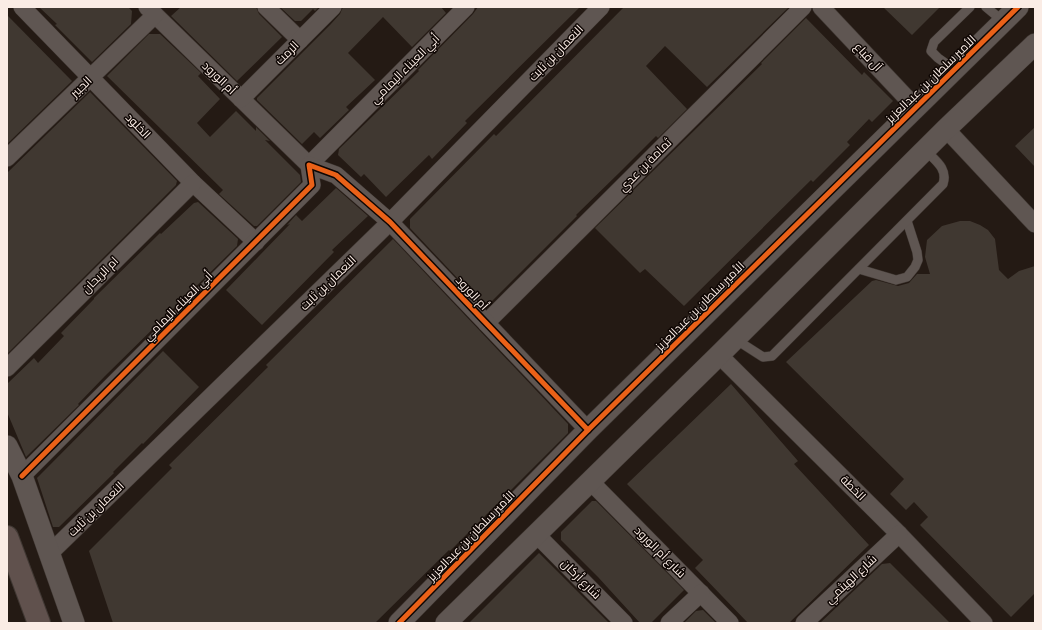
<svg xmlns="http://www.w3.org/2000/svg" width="1042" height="630" font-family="'Sofia Sans Condensed',Cairo,sans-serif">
  <rect width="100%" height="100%" fill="#241a14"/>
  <g fill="#403831">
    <path d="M39,7H128L132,11L131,24L92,62L55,25L57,24Z"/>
    <path d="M181,7H256L259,14L282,37L237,81L171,16Z"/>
    <path d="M280,7H319L315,11L313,9L301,21H295Z"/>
    <path d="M343,7H441L446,13L412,47L383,17L348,53L375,80L346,107L349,110L320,138L314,132L302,144L257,100V98L330,25L340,14Z"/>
    <path d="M478,7H580L465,121L467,123L432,159L429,155L386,197L364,174L361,177L338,155L339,149L419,71L418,70L473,14Z"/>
    <path d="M624,7H789L707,87L665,46L646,66L687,109L658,138L656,136L619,173L576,215L577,216L490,303L479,301L410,228V219L494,134L496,136Z"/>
    <path d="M883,7H940L912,35Z"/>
    <path d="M7,15L72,81L7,144Z"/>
    <path d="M806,18L862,75L864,72L893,101L872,122L869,119L847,142L850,145L813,182L811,180L684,306L645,269L640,273L595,228L762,64L761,63Z"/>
    <path d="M149,34H160L201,73L198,76L220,99L197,123L210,137L236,111L256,131V127L270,141L265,140L300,175L301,182L257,226H254L219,194L223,190L107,76Z"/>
    <path d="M90,92L177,181L176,185L7,354V173Z"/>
    <path d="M1035,127V167L1015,146Z"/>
    <path d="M336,188L368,216L332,250L334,252L262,325L226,290L290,224L287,225L296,215L302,221Z"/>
    <path d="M198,202L238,239L237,246L105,376L78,404L79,405L26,457L7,412V384L34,358L38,363L64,336L61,333L94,299V298L160,233L161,234L194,203Z"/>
    <path d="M960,221H970L980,225L988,230L995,239L999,270L1008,279L1019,271L1035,266V593L1011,617L920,525L928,517L914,502L906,510L890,494L904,479L786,362L872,281L876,280L898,286L909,283L917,274H930L925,257L927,240L942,226Z"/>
    <path d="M393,239L568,424V433L450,551L449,550L375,623H113L89,551L172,468L169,465L268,367L266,365Z"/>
    <path d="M163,351L199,387L143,444L142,443L113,472L114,473L59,527H53L37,478Z"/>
    <path d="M731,384L798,461L794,464L869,545L789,623H748L695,568L703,560L627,484Z"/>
    <path d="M592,501H596L684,590L651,623H640L598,577L561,540V532Z"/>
    <path d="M539,553L609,623H469Z"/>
    <path d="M890,563L950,623H820L882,564Z"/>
    <path d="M703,610L716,623H684L696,611Z"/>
  </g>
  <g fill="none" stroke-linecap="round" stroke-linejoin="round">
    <defs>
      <g id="service">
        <path d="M986,7L1004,22"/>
        <path d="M955,70L938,58L931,51L934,42L970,7"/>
        <path d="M859,269L896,280L907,277L915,267L918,260L917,252L907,221"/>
        <path d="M735,339L763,357L772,356L776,352L943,184C948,169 936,161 926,151"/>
      </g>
      <g id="minor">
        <path d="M22,7L193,183L256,242"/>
        <path d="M147,7L309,165L466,7"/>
        <path d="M266,7L300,40"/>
        <path d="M821,7L916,108"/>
        <path d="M241,99L333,7"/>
        <path d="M946,129L1035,224"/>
        <path d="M7,158L155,15"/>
        <path d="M486,323L803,7"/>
        <path d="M719,355L899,534L984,623"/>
        <path d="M7,368L193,183"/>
        <path d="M22,476L312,185L309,165L336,175L390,222L588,430"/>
        <path d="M590,481L730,623"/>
        <path d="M537,535L624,623"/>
        <path d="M49,554L390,222L601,7"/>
        <path d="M669,623L701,593"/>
        <path d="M804,623L899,534"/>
      </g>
      <g id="tertiary">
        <path d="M7,446L22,476L74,623"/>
        <path d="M399,623L588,430L1018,7"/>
        <path d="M446,623L719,355L946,129L1035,44"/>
      </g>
      <path id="primary" d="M7,537L39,623"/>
    </defs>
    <use href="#service" stroke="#403833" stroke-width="10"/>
    <use href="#minor" stroke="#403833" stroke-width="18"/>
    <use href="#tertiary" stroke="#403833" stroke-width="22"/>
    <use href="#primary" stroke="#403833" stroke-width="24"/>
    <use href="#service" stroke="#5f5652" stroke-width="9"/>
    <use href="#minor" stroke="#5f5652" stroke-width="17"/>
    <use href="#tertiary" stroke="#5f5652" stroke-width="21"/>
    <use href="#primary" stroke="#60514d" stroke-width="22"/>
    <defs>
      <g id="cycleway">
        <path d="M22,476L312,185L309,165L336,175L390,222L588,430"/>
        <path d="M399,623L588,430L1018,7"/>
      </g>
    </defs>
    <use href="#cycleway" stroke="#0e0603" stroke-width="8"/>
    <use href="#cycleway" stroke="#ea6118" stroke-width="5"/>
  </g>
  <g text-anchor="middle" stroke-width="3" stroke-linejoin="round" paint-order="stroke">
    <g font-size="12" fill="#faece5" stroke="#0e0603">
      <text transform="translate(287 53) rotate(-45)" y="4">الرمث</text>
      <text transform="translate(556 53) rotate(-46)" y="4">النعمان بن ثابت</text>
      <text transform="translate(868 57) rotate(47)" y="4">آل قباع</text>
      <text transform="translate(405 69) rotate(-45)" y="4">أبي العيناء اليمامي</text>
      <text transform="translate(219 78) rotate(44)" y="4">أم الورود</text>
      <text transform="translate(931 79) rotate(-44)" y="4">الأمير سلطان بن عبدالعزيز</text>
      <text transform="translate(81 87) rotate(-44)" y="4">الجبير</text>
      <text transform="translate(138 126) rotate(46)" y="4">الخلود</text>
      <text transform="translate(645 165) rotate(-45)" y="4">ثمامة بن عدي</text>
      <text transform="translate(100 275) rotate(-45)" y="4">ام الريحان</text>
      <text transform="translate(328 283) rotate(-44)" y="4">النعمان بن ثابت</text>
      <text transform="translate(472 293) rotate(47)" y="4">أم الورود</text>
      <text transform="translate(178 306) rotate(-45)" y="4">أبي العيناء اليمامي</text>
      <text transform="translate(700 306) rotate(-45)" y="4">الأمير سلطان بن عبدالعزيز</text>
      <text transform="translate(853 488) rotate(45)" y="4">الخطة</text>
      <text transform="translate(96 509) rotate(-44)" y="4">النعمان بن ثابت</text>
      <text transform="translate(471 536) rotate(-46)" y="4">الأمير سلطان بن عبدالعزيز</text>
      <text transform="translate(660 552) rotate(45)" y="4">شارع أم الورود</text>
      <text transform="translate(581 579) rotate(45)" y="4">شارع أركان</text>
      <text transform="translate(851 579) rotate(-43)" y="4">شارع الهيثمي</text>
    </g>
  </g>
  <rect width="1042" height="630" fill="none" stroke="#faece5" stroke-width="16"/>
</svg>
